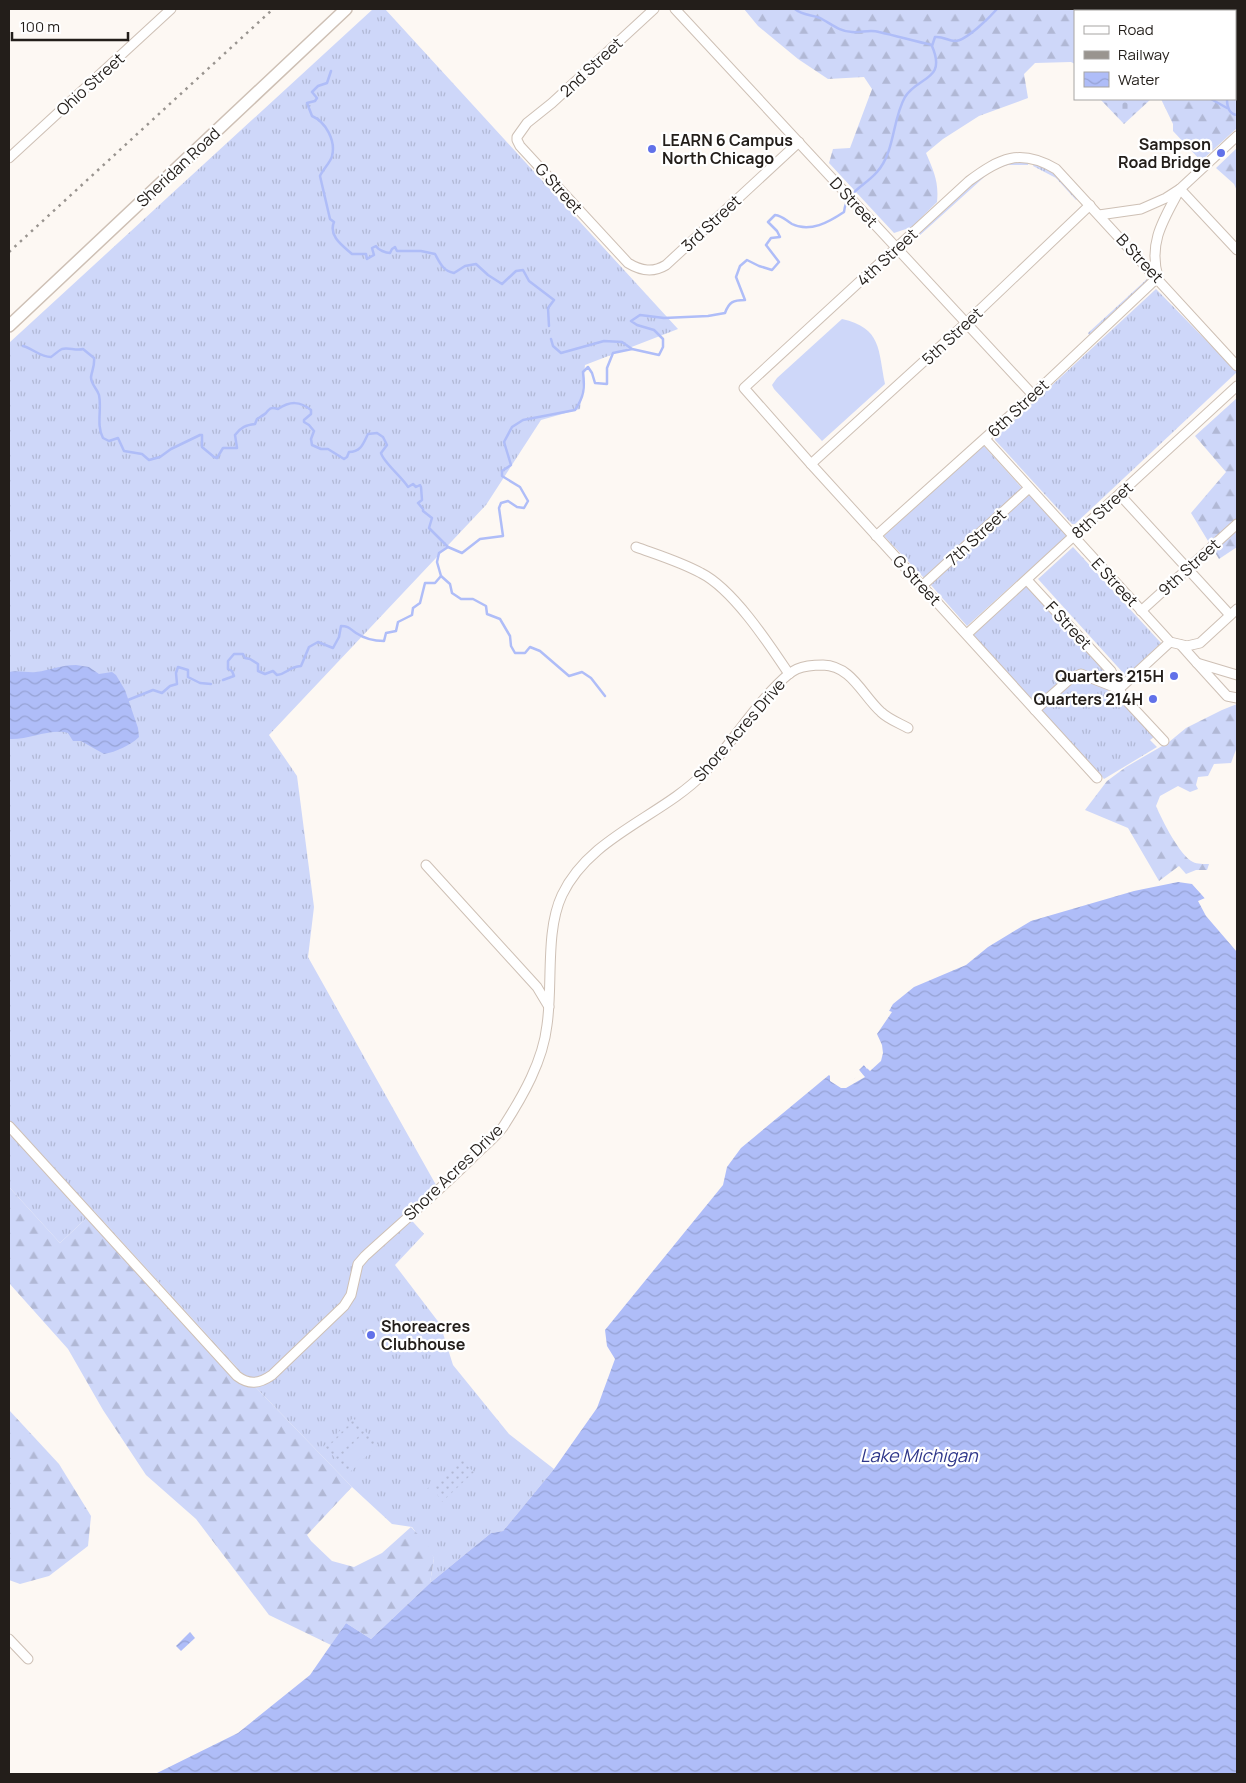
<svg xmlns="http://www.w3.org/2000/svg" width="1246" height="1783" font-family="Manrope,sans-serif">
  <defs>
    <pattern id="grass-tufts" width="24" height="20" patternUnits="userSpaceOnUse" patternTransform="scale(1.25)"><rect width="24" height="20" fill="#ced7f9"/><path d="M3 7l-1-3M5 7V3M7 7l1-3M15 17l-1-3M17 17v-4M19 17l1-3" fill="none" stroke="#b1b8d5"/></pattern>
    <pattern id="forest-firs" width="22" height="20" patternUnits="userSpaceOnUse" patternTransform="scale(1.25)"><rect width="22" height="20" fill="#ced7f9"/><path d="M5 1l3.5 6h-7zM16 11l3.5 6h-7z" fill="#b1b8d5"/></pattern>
    <pattern id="cemetery-stones" width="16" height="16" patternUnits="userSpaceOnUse" patternTransform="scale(1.25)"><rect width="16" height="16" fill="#ced7f9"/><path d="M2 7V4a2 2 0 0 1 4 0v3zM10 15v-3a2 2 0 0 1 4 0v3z" fill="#b1b8d5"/></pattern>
    <pattern id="park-dots" width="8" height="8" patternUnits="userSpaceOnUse" patternTransform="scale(1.25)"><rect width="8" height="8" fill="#ced7f9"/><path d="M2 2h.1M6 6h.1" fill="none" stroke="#b1b8d5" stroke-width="1.8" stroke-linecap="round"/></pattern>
    <pattern id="water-waves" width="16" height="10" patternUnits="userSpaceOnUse" patternTransform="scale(1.25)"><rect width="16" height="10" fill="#afbdf8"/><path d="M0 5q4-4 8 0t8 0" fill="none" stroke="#96a2d4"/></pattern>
  </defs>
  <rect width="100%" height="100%" fill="#fdf8f3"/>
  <g fill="url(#grass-tufts)">
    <path d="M373,9H385L678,329L585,365L580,409L541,420L486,505L269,735L297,776L314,907L308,957L436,1185L405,1213L424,1234L395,1265L440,1324L453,1365L509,1434L554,1469L503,1531L491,1533L430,1583L434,1558L412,1527L392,1524L352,1487L242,1373L94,1211L60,1243L9,1187V343Z"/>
    <path d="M1018,161L1029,162L1028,165H1008L992,170L909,245L908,244L988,170L1002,163Z"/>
    <path d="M1034,163L1053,172L1078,198L1076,200L1056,178L1033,166Z"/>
    <path d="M1147,279V281L1089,335L1088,333Z"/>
    <path d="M1156,289L1237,372L1075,524H1072L995,440V438Z"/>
    <path d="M983,445L1022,488L924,578L884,536Z"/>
    <path d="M1029,494L1067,536L967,626L930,584Z"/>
    <path d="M1073,547L1161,643L1126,676L1038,579Z"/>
    <path d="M1025,585L1105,672L1099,677L1084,670L1070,672L1035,704L971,634Z"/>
    <path d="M1082,677L1101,685L1117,697L1154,737L1150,740L1157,747L1104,779L1040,709L1072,680Z"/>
  </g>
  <g fill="url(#forest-firs)">
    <path d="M744,9H1237V128L1201,161L1173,131V124L1161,99H1235V11H1075V64L1071,62L1035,63L1024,74L1028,98L979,116L943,139L926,153C934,172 939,182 937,202L912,227L894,233L829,163L833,149L850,148L872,89L864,77L828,79L798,59L758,26Z"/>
    <path d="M1237,148V191L1234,184L1216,168Z"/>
    <path d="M1237,398V547L1219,559L1191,513L1226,472L1195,436Z"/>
    <path d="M1237,704V747L1231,763L1214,764L1208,776L1198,777L1196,785L1198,789L1190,792L1178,786L1160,796L1156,806C1162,820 1180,856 1193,862C1197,864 1204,864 1209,864L1207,870H1196L1186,874L1179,866L1159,881L1128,828L1085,810L1107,781L1126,767L1169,742L1186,728L1222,710Z"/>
    <path d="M9,1187L60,1243L94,1211L242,1373L352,1487L307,1535L311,1541L332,1561L354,1567L382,1553L411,1527L427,1544L434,1558L430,1583L371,1639L346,1623L331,1645L269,1615L196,1519L146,1475L103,1410L68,1349L9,1283Z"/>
    <path d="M9,1410L59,1464L91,1516L88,1546L49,1576L20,1584L9,1580Z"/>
  </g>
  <path fill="url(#cemetery-stones)" d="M1100,99H1151L1124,124Z"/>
  <g fill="url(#park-dots)">
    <path d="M353,1418L378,1445L349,1473L324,1446Z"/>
    <path d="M461,1460L464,1461L465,1464L474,1472L442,1502L435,1491L427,1489L432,1485L435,1486L459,1464V1461Z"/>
  </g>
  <g fill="#ced7f9">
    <path d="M842,319C882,328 878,350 885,384L822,441L774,389L772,385L777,378Z"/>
    <path d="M350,1426L359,1436L339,1454L330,1445Z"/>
    <path d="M362,1439L371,1448L351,1467L342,1458Z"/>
  </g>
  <g fill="url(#water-waves)">
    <path d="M76,665L89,667L99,674L112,672L116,675L125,690L138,728L139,737C131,745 116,752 104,754L81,741H73L68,733L64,732C45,730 28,740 9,739V672C16,670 28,673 36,672C51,670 61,665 76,665Z"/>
    <path d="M1178,882L1192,884L1237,934V1774H155L238,1733L310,1675L346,1623L371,1639L430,1583L491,1533L503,1531L554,1469L597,1408L615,1359L607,1346L605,1330L723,1185L727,1167L741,1148L829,1075L841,1087L862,1074L859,1070L864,1065L867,1069L878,1055L876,1034L893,1004L914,987L966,965L988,947L1031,921L1134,891Z"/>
    <path d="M190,1632L195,1638L181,1651L176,1646Z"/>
  </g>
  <g fill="#fdf8f3">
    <path d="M1190,881H1192L1237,930V952L1206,916L1198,901L1205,898Z"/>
    <path d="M887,1010L892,1012L877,1034L882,1045L883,1053L881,1061L870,1071L863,1064L865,1063L868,1065L876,1054L874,1033Z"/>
    <path d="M859,1070L865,1077L846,1088H841L830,1081V1073L841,1084L855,1078L859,1074L857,1072Z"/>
  </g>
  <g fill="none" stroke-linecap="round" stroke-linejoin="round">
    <g stroke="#afbdf8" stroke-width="2.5">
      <path d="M795,9C803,16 811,14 820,18C830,23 840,32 852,32C861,33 870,29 879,32C897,36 914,41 932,45"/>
      <path d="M1150,9L1152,11"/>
      <path d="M1235,21L1237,18"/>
      <path d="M331,71L327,83L318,86L312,92L317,98L315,101L307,103L312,116C326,122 336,141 332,156C332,160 322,171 320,176L330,219L334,222C328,236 343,246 352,254H366L367,259L374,255L372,248L376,246C378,250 386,253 390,253L392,249L395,247L397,251H421L435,254C440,263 443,271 454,273L465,266L476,264L488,275L502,284L516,271L523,270L529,281L554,300L548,308L549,326"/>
      <path d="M1211,99L1227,108"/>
      <path d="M1227,99C1227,106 1229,114 1237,115"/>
      <path d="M551,339L553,346L561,353L604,341L622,342L632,349L659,355L663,347V339L654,330L637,325L631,321L640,315L664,318L708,316L725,313C729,302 733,300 745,300L736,277L740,266L747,260L759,266L772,270L779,262L766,245L771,238L780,237L777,231L768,222L775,215C783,216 785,220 792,224C810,233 829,222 844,212C846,192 865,186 877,172C895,152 892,120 905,97C918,76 947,81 932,46L935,37C943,36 948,41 955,41C966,41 990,17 997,9"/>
      <path d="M23,346C34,349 40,357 51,357C54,355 58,351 62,349C68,347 76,351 83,349L94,358C95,365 92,370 91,377C91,385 97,388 99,395C102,409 96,425 103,438L109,441L118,438L124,451L142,454L149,460L160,457L171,449L200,435H202V447L214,457L217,458L223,448H237L235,435C241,427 246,425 255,424L257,419C260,417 264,415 266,413C270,408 271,407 278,409C290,401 300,401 311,410V414L304,420V422L309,425L314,431L311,439L312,445L321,449H328L344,459L347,457L349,452C361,452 363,444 368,434L377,433L383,437L387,445L381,453C383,462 403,478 408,487L413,484L416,487L420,485L421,487L422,500L418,503L423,509V511L432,518L429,528L448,547L462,553L480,539L503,536L499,508L501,503L508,501L517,507L524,508L528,501L520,487L502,476V471L511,465L504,442L512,427L523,420L575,410C584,397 585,388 583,372L588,367L592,373L595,383L607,384V368L613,353L632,349"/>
      <path d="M441,576L450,584L452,593L461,599H473L486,606L487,614L500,619L510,636L511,646L515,653H525L530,647L540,651L569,676L582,672L591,678L605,696"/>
      <path d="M223,680L234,676L232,671L228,669V661L234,654H243L245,658L250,659L258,664V671L265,674L273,671L277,675C287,674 288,667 301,666L309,647L318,642L333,648L339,637L341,626C349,626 350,629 356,633C365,639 374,641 384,641L386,633L396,631L398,622L412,615L413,608L420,603L425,583H435L441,576L437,562L439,553L448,547"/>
      <path d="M128,700L153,690L162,693L170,686L177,684L176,673L178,667L188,670V677L200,683L211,684"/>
    </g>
    <defs>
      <g id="minor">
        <path d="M654,9L552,103L527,123L517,137V140L520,146L628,263C641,271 653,273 666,265L799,142"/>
        <path d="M675,9L1033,395"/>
        <path d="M9,158L171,9"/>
        <path d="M1099,215L1141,209L1166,198L1180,189L1237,136"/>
        <path d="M985,439L1170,642L1187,646L1200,643L1237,609"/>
        <path d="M811,464L966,323L1090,205"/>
        <path d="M1120,495L1230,615"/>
        <path d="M876,536L1033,395L1158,277C1148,242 1164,219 1180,189L1237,250"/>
        <path d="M636,547C658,555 681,562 701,573C733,589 769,644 789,674"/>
        <path d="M1027,580L1111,671L1123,697L1164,741"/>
        <path d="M922,586L1029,488"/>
        <path d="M1141,611L1237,524"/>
        <path d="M967,634L1237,386"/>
        <path d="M1181,645L1197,663"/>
        <path d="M1237,675L1197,663L1227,696L1237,698"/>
        <path d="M1035,710L1071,678L1081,674L1119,689L1170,642"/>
        <path d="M1097,778L811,464L744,388L969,181C1000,158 1020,148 1056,169L1237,366"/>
        <path d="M426,865L537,987L549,1007"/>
        <path d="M9,1126L237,1376C249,1385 259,1384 272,1375L344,1306L351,1295L358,1264L365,1256C401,1223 439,1191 474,1156C484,1146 495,1138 503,1127C523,1096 543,1061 547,1025C553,985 545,931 562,895C590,836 661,817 704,773C730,746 749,713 776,686C782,680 788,673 797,669C804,666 815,665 823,665C852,666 862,695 881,712C888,719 899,723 908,728"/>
        <path d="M9,1639L28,1659"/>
      </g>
      <path id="major" d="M9,326L346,9"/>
    </defs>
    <use href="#minor" stroke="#cec0b5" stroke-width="11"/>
    <use href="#major" stroke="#cec0b5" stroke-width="14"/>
    <use href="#minor" stroke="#fff" stroke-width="9"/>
    <use href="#major" stroke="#fff" stroke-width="11"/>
    <path stroke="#99948f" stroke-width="2.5" stroke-dasharray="2.5 5" stroke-linecap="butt" d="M9,252L273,9"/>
  </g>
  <g fill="#6171e9" stroke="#fff" stroke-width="2">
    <circle cx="652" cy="149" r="5"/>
    <circle cx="1221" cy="153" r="5"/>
    <circle cx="1174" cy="676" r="5"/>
    <circle cx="1153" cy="699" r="5"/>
    <circle cx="371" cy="1335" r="5"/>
  </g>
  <g text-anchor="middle" stroke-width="4.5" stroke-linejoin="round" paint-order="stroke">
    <g font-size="16" fill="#231e1a" stroke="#fff">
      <text transform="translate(591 67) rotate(-43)" y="6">2nd Street</text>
      <text transform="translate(90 84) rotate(-42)" y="6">Ohio Street</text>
      <text transform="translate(178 167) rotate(-43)" y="6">Sheridan Road</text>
      <text transform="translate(559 188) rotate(48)" y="6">G Street</text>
      <text transform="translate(854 202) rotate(47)" y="6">D Street</text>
      <text transform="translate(711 223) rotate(-43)" y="6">3rd Street</text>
      <text transform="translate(887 257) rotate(-43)" y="6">4th Street</text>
      <text transform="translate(1140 258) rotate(47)" y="6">B Street</text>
      <text transform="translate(952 336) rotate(-43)" y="6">5th Street</text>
      <text transform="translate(1018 408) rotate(-43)" y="6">6th Street</text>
      <text transform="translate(1102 510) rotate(-42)" y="6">8th Street</text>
      <text transform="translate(976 537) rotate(-43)" y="6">7th Street</text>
      <text transform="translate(1189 567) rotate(-42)" y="6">9th Street</text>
      <text transform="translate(917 580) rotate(47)" y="6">G Street</text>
      <text transform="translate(1115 582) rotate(47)" y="6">E Street</text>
      <text transform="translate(1069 625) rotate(47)" y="6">F Street</text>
      <text transform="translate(739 730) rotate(-49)" y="6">Shore Acres Drive</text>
      <text transform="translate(453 1172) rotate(-44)" y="6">Shore Acres Drive</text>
    </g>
    <g font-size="16" font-weight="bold" fill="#231e1a" stroke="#fff" text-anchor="end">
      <text x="662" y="146" text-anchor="start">LEARN 6 Campus<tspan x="662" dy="18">North Chicago</tspan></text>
      <text x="1211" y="150">Sampson<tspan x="1211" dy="18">Road Bridge</tspan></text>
      <text x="1164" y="682">Quarters 215H</text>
      <text x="1143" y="705">Quarters 214H</text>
      <text x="381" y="1332" text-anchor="start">Shoreacres<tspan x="381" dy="18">Clubhouse</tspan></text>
    </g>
    <g font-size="18" font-style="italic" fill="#2e3689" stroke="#fff">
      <text x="919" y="1462">Lake Michigan</text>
    </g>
  </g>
  <rect width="1246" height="1783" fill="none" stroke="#231e1a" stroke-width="20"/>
  <rect x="1074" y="10" width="162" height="90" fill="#ffffff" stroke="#a7a5a3"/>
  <rect x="1084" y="26" width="25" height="8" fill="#ffffff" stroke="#a7a5a3"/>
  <text x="1118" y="35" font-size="15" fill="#231e1a">Road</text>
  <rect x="1084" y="51" width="25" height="8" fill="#99948f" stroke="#a7a5a3"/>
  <text x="1118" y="60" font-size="15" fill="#231e1a">Railway</text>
  <rect x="1084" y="72" width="25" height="15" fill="url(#water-waves)" stroke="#a7a5a3"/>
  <text x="1118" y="85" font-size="15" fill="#231e1a">Water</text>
  <path d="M12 32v8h116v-8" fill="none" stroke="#231e1a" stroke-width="2.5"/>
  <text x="20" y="32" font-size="15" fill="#231e1a" stroke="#ffffff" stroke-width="4" paint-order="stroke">100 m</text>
</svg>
